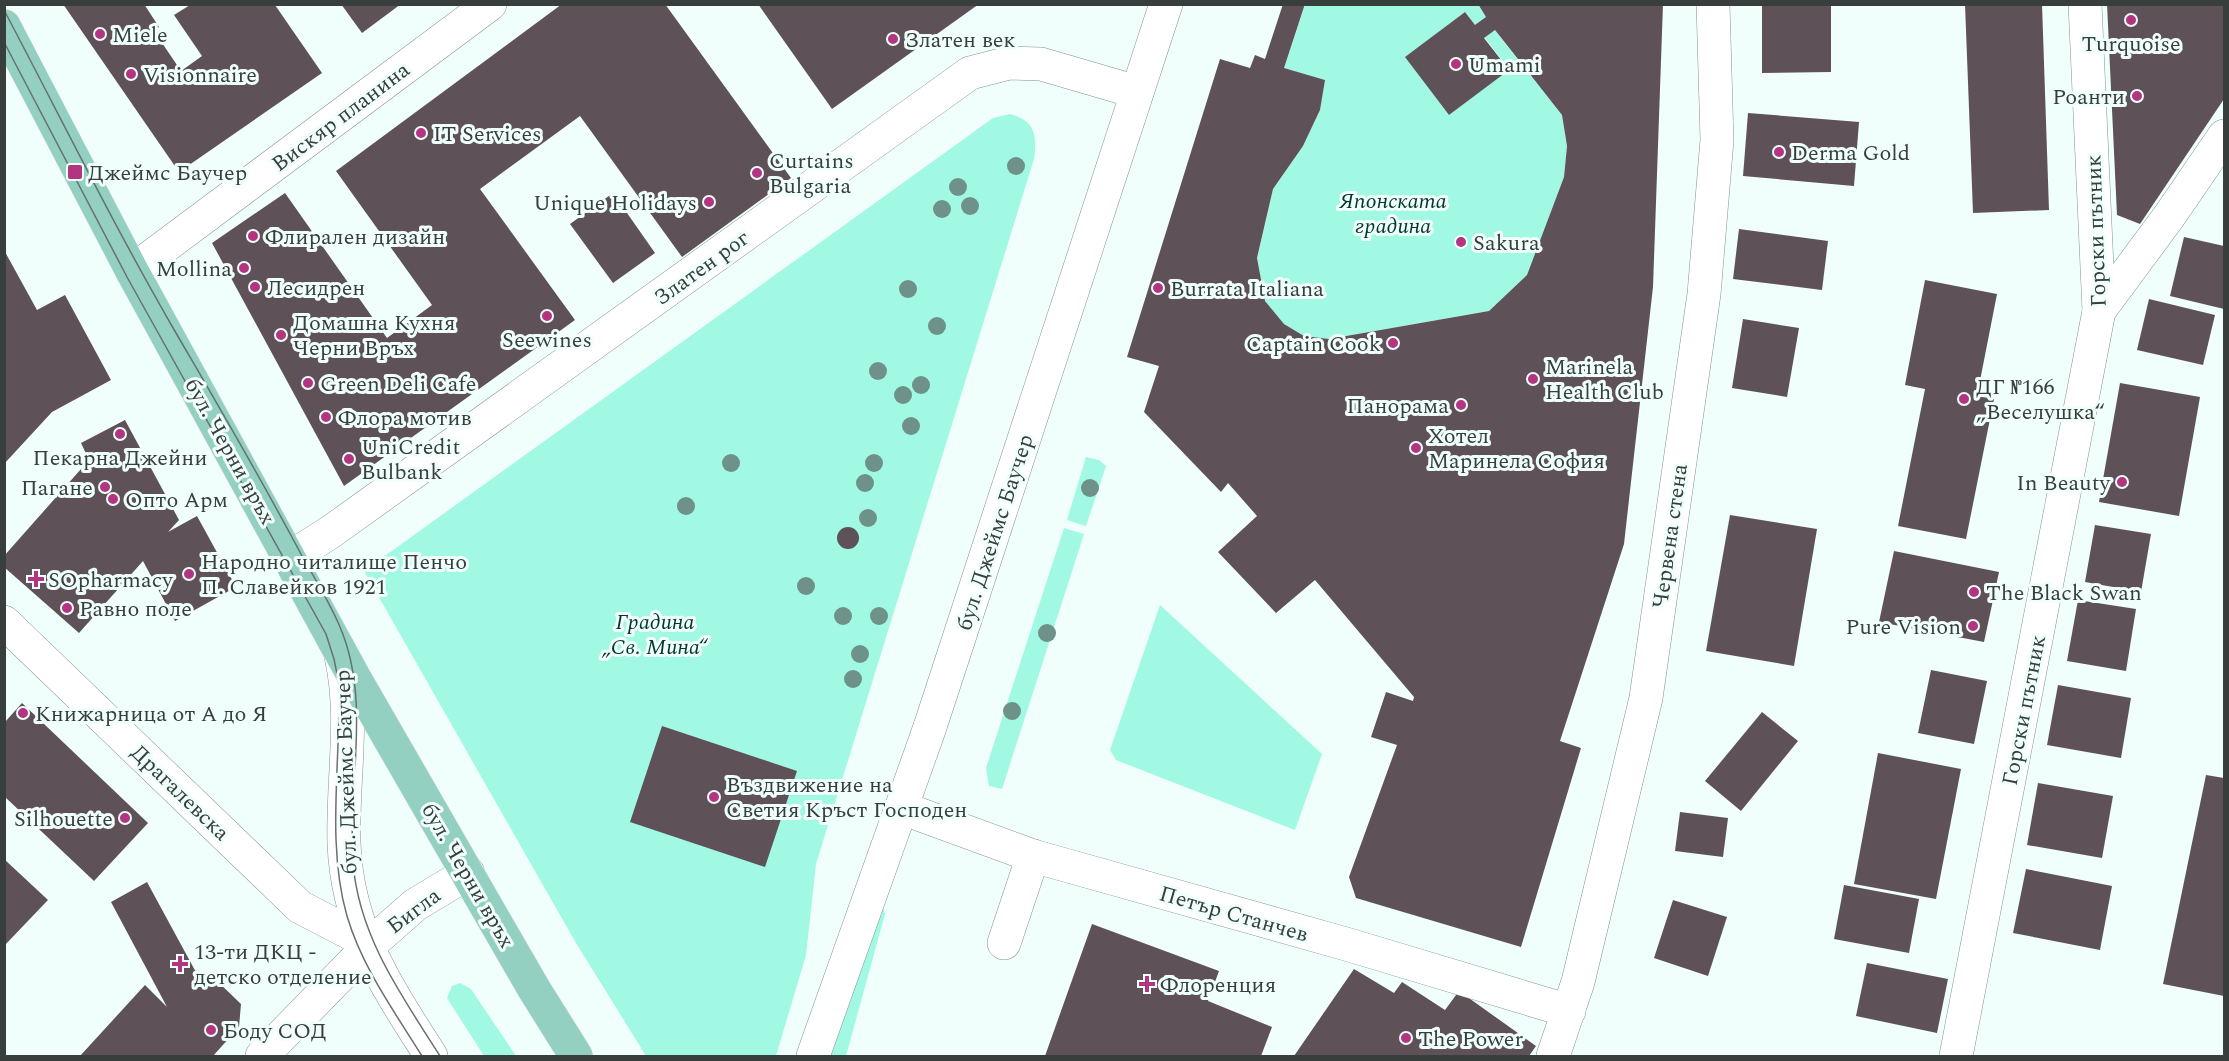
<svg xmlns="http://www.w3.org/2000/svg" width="2229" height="1061" font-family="Spectral,serif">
  <rect width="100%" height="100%" fill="#f0fffb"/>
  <g fill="#a2f9e3" fill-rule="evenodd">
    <path d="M1305,5H1478L1500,37L1562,115L1567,146L1564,177L1527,275L1489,311L1329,339L1304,336L1284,324L1265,301L1257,259L1273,189L1303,146L1320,110L1324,80L1284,68ZM1465,12L1509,69L1449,115L1406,57Z"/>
    <path d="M1010,114C1036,121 1037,136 1034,159L816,864L806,955L776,1056H646L576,943L364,571L993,118Z"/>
    <path d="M1086,457L1099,460L1106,466L1086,526L1067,520Z"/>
    <path d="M1064,528L1084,534L1002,789L989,786L986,768Z"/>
    <path d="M1160,605L1322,754L1295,830L1116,760L1110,750Z"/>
    <path d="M883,908L885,914L846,1056H830Z"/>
    <path d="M460,983L471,989L516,1056H484L447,998L452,986Z"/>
  </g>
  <g fill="#5f5158">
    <path d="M63,4H144L159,27L154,31L181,71L202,56L174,15L190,5H275L322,73L179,172Z"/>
    <path d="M341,4H401L362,33Z"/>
    <path d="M562,4H665L791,178L682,257L580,116L480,189L575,320L344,486L212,243L285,193L387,338L432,305L336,171Z"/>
    <path d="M758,4H979L832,109Z"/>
    <path d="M1283,4H1305L1284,68L1325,80L1320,110L1303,146L1273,189L1257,258L1265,301L1284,324L1304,336L1329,339L1489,311L1527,275L1564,177L1567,146L1562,115L1495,30L1484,38L1509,70L1449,115L1405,57L1465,12L1475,25L1486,17L1478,4H1663L1653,287L1624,544L1560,741L1581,748L1521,947L1356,898L1349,877L1397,745L1371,737L1386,692L1413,701L1414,697L1315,580L1276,613L1218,552L1257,516L1228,483L1221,492L1144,412L1159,366L1127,357L1220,59L1250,68L1255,55L1265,59Z"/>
    <path d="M1762,4H1831V72L1762,73Z"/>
    <path d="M1965,4H2042L2049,210L1973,213Z"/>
    <path d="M2107,4H2224V99L2140,224L2117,215Z"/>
    <path d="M1748,113L1859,122L1854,186L1743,176Z"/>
    <path d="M613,193L655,253L613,283L570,224Z"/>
    <path d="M1739,229L1828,241L1822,290L1733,279Z"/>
    <path d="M2184,237L2224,246V309L2170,296Z"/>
    <path d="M4,250L37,310L65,295L111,380L52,412L4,464Z"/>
    <path d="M1925,280L1997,294L1977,396L1994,399L1966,539L1898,526L1925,389L1905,385Z"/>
    <path d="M2149,299L2215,315L2203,365L2137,350Z"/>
    <path d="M1743,319L1799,328L1787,397L1732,388Z"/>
    <path d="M2120,383L2200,397L2179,516L2099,502Z"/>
    <path d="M125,420L179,520L168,532L197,516L236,587L175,621L143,561L79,633L4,567V556L89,460L81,443Z"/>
    <path d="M1730,515L1817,529L1794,666L1706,651Z"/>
    <path d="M2095,525L2151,534L2141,592L2085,582Z"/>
    <circle cx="848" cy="538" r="11"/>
    <path d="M1894,551L1999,572L1984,642L1879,622Z"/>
    <path d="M2078,600L2136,609L2126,671L2067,661Z"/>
    <path d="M1931,670L1987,681L1974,744L1918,733Z"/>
    <path d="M2058,685L2131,698L2121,758L2047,745Z"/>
    <path d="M22,703L148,823L94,881L5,797V722Z"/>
    <path d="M1762,712L1798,741L1741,811L1705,781Z"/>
    <path d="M662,726L797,771L765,867L630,822Z"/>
    <path d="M1878,753L1961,769L1936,899L1854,884Z"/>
    <path d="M2206,775L2224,778V996L2163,984Z"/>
    <path d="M2038,783L2113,796L2102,858L2027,845Z"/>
    <path d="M1680,812L1728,818L1723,857L1675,851Z"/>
    <path d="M4,859L48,900L4,946Z"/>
    <path d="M2026,869L2112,886L2100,950L2013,933Z"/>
    <path d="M147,882L204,987L215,979L241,1004L239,1027L213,1056H80L145,985L167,1007L111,902Z"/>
    <path d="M1844,885L1919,899L1909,953L1834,939Z"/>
    <path d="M1673,900L1727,917L1708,976L1654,958Z"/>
    <path d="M1092,924L1219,971L1208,1001L1272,1027L1261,1056H1045Z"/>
    <path d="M1867,963L1948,979L1937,1033L1856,1016Z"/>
    <path d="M1354,969L1394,993L1402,982L1445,1010L1459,991L1536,1046L1529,1056H1294Z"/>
  </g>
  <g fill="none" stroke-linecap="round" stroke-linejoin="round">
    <defs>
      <g id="minor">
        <path d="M132,271L490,4"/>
        <path d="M2099,311L2170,215L2224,136"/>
        <path d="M290,558L332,531L970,73L1009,63L1041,64L1137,92"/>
        <path d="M4,622L300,907L354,935L367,948"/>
        <path d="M341,656C355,718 342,780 344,843C347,929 387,987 431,1056"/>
        <path d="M902,808L1033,856L1346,944L1569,1011"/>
        <path d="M1004,943L1033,856"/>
        <path d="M262,1056L373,942L415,905L468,873"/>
        <path d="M813,1056L930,727L1166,4"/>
        <path d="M1553,1056L1578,982L1646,698L1704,294L1717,140L1713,4"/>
        <path d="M1956,1056L2099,311L2085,4"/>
      </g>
      <path id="major" d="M4,26L132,271L354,677L534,989L576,1056"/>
    </defs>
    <use href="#minor" stroke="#83948f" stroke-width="34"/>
    <use href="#major" stroke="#dbdcdc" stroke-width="34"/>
    <use href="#minor" stroke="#fff" stroke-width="33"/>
    <use href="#major" stroke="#93d0c2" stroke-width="33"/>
    <g stroke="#67716e" stroke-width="1.5">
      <path d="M4,10C61,118 115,228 176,333C219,407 262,480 302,556C315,579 330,603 340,627C372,702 347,785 353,863C359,937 402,996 440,1056"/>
      <path d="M4,42L127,277L326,634L334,659L339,684C341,760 326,843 347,916C362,967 394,1011 422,1056"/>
    </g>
  </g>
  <g fill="#6e918a">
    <circle cx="1016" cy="166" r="9"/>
    <circle cx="958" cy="187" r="9"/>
    <circle cx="970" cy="206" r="9"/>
    <circle cx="942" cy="209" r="9"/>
    <circle cx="908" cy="289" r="9"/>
    <circle cx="937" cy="326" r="9"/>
    <circle cx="878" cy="371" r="9"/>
    <circle cx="921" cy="385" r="9"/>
    <circle cx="903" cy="395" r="9"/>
    <circle cx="911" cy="426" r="9"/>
    <circle cx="731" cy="463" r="9"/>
    <circle cx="874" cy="463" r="9"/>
    <circle cx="865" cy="483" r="9"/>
    <circle cx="1090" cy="488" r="9"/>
    <circle cx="686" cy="506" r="9"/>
    <circle cx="868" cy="518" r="9"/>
    <circle cx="806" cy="586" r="9"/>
    <circle cx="843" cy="616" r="9"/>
    <circle cx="879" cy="616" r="9"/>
    <circle cx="1047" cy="633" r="9"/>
    <circle cx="860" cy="654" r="9"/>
    <circle cx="853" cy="679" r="9"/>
    <circle cx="1012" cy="711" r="9"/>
  </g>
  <g fill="#b33480" stroke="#f0fffb" stroke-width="2">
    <circle cx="2131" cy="20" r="6"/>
    <circle cx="100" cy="34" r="6"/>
    <circle cx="893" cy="39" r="6"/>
    <circle cx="1456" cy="64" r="6"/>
    <circle cx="131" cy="74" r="6"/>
    <circle cx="2137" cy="96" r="6"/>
    <circle cx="421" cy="133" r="6"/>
    <circle cx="1779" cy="152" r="6"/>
    <rect x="67" y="164" width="16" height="16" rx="3"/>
    <circle cx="757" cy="173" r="6"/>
    <circle cx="709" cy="202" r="6"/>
    <circle cx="253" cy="236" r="6"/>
    <circle cx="1461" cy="242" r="6"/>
    <circle cx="244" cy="268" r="6"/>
    <circle cx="255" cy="287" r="6"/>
    <circle cx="1158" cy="288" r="6"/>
    <circle cx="547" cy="316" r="6"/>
    <circle cx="281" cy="335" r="6"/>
    <circle cx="1393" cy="343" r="6"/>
    <circle cx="1533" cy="379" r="6"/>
    <circle cx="308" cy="383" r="6"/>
    <circle cx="1964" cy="399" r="6"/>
    <circle cx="1461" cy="405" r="6"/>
    <circle cx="326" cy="417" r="6"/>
    <circle cx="120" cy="434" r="6"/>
    <circle cx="1416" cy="448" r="6"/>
    <circle cx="349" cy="459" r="6"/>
    <circle cx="2122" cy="482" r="6"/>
    <circle cx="105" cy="487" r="6"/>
    <circle cx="113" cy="499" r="6"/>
    <circle cx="189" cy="574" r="6"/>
    <path d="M33 570h6v6h6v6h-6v6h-6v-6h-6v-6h6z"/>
    <circle cx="1974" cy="592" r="6"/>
    <circle cx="67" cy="608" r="6"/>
    <circle cx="1973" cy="626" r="6"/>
    <circle cx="23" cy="713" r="6"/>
    <circle cx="714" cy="797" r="6"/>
    <circle cx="125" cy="818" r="6"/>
    <path d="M177 955h6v6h6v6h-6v6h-6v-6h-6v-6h6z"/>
    <path d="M1144 975h6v6h6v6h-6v6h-6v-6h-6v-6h6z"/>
    <circle cx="211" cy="1030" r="6"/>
    <circle cx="1406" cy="1038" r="6"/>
  </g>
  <g text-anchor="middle" stroke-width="6" stroke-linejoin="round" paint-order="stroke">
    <g font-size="22" fill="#373e3c" stroke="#f0fffb" text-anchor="start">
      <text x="112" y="42">Miele</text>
      <text x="905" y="47">Златен век</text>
      <text x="2131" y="51" text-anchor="middle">Turquoise</text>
      <text x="1468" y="72">Umami</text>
      <text x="143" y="82">Visionnaire</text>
      <text x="2125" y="104" text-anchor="end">Роанти</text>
      <text x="433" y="141">IT Services</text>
      <text x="1791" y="160">Derma Gold</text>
      <text x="769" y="168">Curtains<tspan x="769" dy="25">Bulgaria</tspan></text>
      <text x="88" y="180">Джеймс Баучер</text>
      <text x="697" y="210" text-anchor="end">Unique Holidays</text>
      <text x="265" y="244">Флирален дизайн</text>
      <text x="1473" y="250">Sakura</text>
      <text x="232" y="276" text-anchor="end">Mollina</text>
      <text x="267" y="295">Лесидрен</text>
      <text x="1170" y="296">Burrata Italiana</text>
      <text x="293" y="330">Домашна Кухня<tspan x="293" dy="25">Черни Връх</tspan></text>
      <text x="547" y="347" text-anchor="middle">Seewines</text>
      <text x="1381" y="351" text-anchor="end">Captain Cook</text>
      <text x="1545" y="374">Marinela<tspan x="1545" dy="25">Health Club</tspan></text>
      <text x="320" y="391">Green Deli Cafe</text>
      <text x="1976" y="394">ДГ №166<tspan x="1976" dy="25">„Веселушка“</tspan></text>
      <text x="1449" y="413" text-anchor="end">Панорама</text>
      <text x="338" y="425">Флора мотив</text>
      <text x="1428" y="443">Хотел<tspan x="1428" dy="25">Маринела София</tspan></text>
      <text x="361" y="454">UniCredit<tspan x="361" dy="25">Bulbank</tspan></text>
      <text x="120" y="465" text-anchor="middle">Пекарна Джейни</text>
      <text x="2110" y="490" text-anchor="end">In Beauty</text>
      <text x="93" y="495" text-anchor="end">Пагане</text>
      <text x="125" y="507">Опто Арм</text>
      <text x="201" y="569">Народно читалище Пенчо<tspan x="201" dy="25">П. Славейков 1921</tspan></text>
      <text x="48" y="587">SOpharmacy</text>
      <text x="1986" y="600">The Black Swan</text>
      <text x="79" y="616">Равно поле</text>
      <text x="1961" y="634" text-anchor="end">Pure Vision</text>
      <text x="35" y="721">Книжарница от А до Я</text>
      <text x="726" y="792">Въздвижение на<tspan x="726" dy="25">Светия Кръст Господен</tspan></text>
      <text x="113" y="826" text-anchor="end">Silhouette</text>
      <text x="194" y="959">13-ти ДКЦ -<tspan x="194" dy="25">детско отделение</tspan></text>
      <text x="1160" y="992">Флоренция</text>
      <text x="223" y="1038">Боду СОД</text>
      <text x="1418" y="1046">The Power</text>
    </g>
    <g font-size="22" fill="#373e3c" stroke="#f0fffb">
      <text transform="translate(340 116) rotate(-37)" y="8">Вискяр планина</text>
      <text transform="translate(2095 231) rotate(-92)" y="8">Горски пътник</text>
      <text transform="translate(701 267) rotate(-36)" y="8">Златен рог</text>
      <text transform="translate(231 451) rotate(61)" y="8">бул. Черни връх</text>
      <text transform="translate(994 532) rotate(-72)" y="8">бул. Джеймс Баучер</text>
      <text transform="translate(1669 536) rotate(-82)" y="8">Червена стена</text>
      <text transform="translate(2023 710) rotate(-79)" y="8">Горски пътник</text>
      <text transform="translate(345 772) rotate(-92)" y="8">бул. Джеймс Баучер</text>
      <text transform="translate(181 792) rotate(44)" y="8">Драгалевска</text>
      <text transform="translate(469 875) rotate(60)" y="8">бул. Черни връх</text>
      <text transform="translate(413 910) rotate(-37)" y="8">Бигла</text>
      <text transform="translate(1234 913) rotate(16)" y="8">Петър Станчев</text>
    </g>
    <g font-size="22" font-style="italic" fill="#04372d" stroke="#f0fffb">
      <text x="1393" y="208">Японската<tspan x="1393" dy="25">градина</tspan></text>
      <text x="655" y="629">Градина<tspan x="655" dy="25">„Св. Мина“</tspan></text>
    </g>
  </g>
  <rect width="2229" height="1061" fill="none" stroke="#373e3c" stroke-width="12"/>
</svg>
